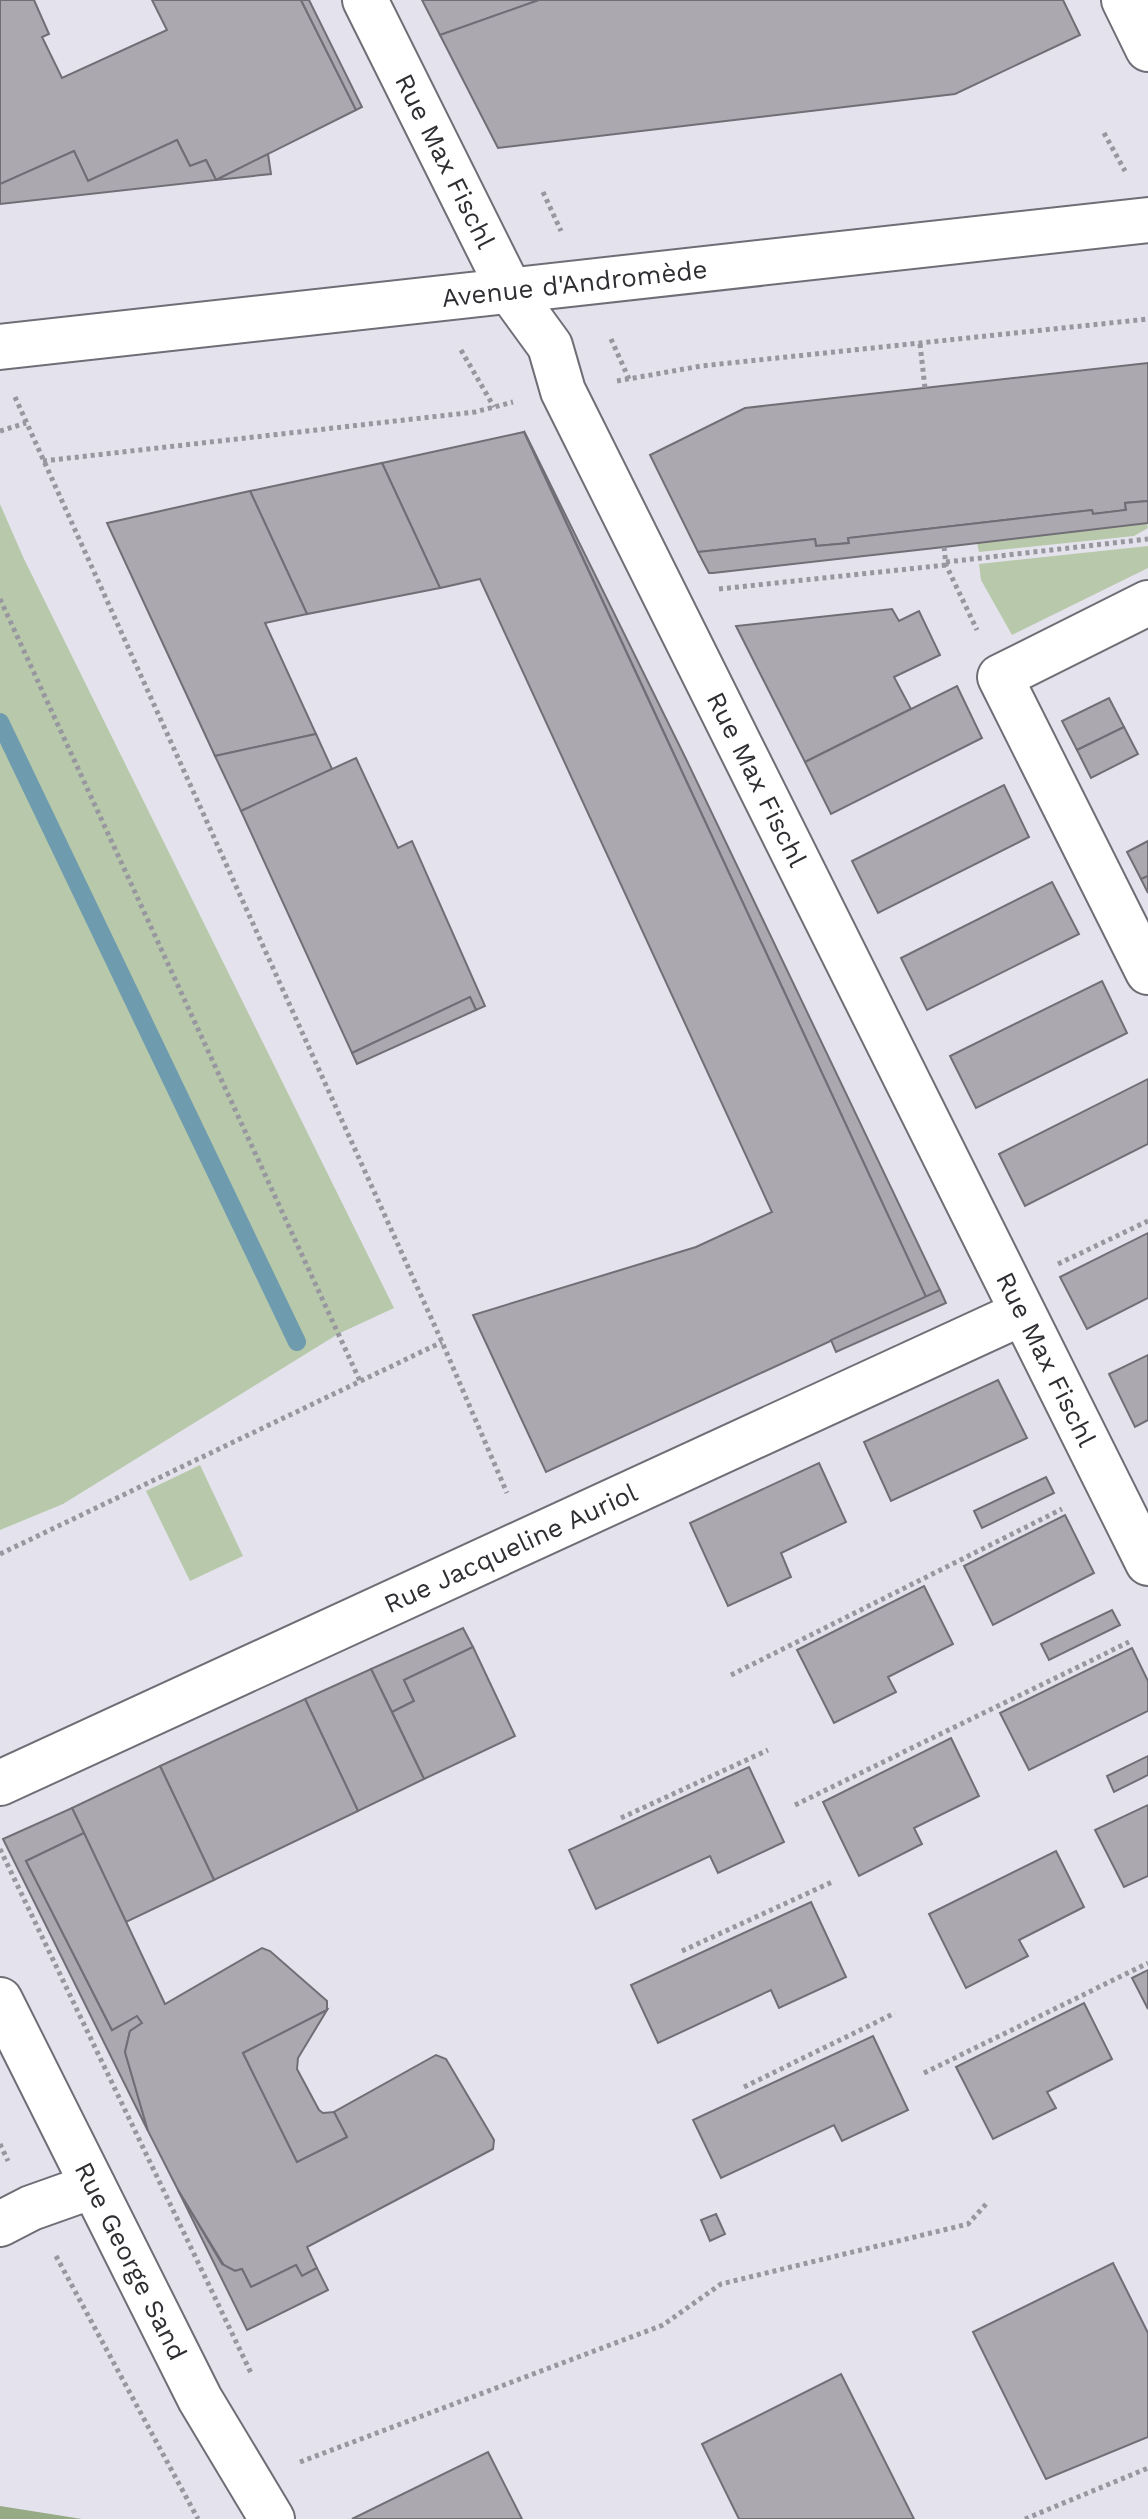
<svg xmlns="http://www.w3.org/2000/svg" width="1148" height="2519" font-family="'Work Sans',sans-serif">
  <rect width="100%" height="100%" fill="#e4e3ed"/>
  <g fill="#b8c9ab">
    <path d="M0,504L24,559L394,1308L338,1334L63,1504L0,1530Z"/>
    <path d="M1147,523L1148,528L1134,536L979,552L977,543Z"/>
    <path d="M1148,546V568L1012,635L981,580L979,564Z"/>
    <path d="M200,1465L243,1556L190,1581L146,1491Z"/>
  </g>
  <path fill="#96aa85" d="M0,2506L82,2519H0Z"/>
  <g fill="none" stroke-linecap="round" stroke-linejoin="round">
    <path stroke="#6e9cae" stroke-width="18" d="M0,722L297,1342"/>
  </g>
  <g fill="#aba8b0" stroke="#716e76" stroke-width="2">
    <path d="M0,0H34L49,34L42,37L62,78L167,30L152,0H301L356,110L216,180L206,160L190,166L177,140L88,181L74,151L0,184Z"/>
    <path d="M301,0H309L362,107L356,110Z"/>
    <path d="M422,0H539L440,35Z"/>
    <path d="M539,0H1063L1080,35L955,94L498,148L440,35Z"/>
    <path d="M177,140L190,166L206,160L216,180L0,204V184L74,151L88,181Z"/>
    <path d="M268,154L271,174L216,180Z"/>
    <path d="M1148,363V501L1125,503L1126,510L1093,514L1092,510L848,538L849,543L816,546L815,539L698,552L650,455L745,408Z"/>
    <path d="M524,431L686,759L940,1290L926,1297Z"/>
    <path d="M524,432L926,1297L546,1472L473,1315L696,1247L772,1212L480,579L440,588L382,463Z"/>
    <path d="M382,463L440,588L307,614L250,491Z"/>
    <path d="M250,491L307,614L265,623L316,734L215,756L107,523Z"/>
    <path d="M1148,501V523L944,547L713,573H709L698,552L815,539L816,546L849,543L848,538L1092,510L1093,514L1126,510L1125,503Z"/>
    <path d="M892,609L899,621L919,611L940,655L894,677L911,709L805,762L736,626Z"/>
    <path d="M957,686L982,738L831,814L805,762Z"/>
    <path d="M1109,698L1124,727L1077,750L1062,721Z"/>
    <path d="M1124,727L1138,754L1091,778L1077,750Z"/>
    <path d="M316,734L332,769L241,811L215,756Z"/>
    <path d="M356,758L398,848L412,841L485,1006L476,1010L470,997L352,1053L241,811Z"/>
    <path d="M1004,785L1029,837L878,913L852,861Z"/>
    <path d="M1148,841V876L1141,879L1127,852Z"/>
    <path d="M1148,876V893L1141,879Z"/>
    <path d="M1052,882L1079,934L927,1010L901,958Z"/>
    <path d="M1102,981L1127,1033L976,1108L950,1056Z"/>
    <path d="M470,997L476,1010L357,1064L352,1053Z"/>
    <path d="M1148,1079V1144L1025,1206L999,1154Z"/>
    <path d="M1148,1233V1298L1087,1329L1060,1277Z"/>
    <path d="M940,1290L946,1303L836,1352L831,1340Z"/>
    <path d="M1148,1355V1420L1135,1427L1109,1374Z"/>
    <path d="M998,1380L1027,1438L891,1501L864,1442Z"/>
    <path d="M819,1463L846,1522L781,1553L791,1577L728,1606L690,1523Z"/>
    <path d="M1046,1477L1054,1493L982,1528L974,1511Z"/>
    <path d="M1065,1515L1094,1573L993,1625L964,1566Z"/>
    <path d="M924,1586L953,1644L888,1677L896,1692L834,1723L797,1650Z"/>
    <path d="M1112,1610L1120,1625L1049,1660L1041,1644Z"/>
    <path d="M463,1628L473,1647L404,1680L414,1701L392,1712L371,1669Z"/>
    <path d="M473,1647L515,1736L424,1779L392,1712L414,1701L404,1680Z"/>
    <path d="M1132,1648L1148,1681V1711L1029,1770L1000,1713Z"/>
    <path d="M371,1669L424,1779L358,1811L305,1699Z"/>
    <path d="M305,1699L358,1811L214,1880L160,1766Z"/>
    <path d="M951,1738L979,1796L914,1828L922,1844L859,1876L823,1802Z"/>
    <path d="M1148,1756V1775L1114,1792L1107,1776Z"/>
    <path d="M160,1766L214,1880L126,1922L72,1808Z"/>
    <path d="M749,1767L784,1842L718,1873L710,1856L596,1909L569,1850Z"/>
    <path d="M1148,1805V1876L1124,1887L1095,1830Z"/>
    <path d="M72,1808L84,1833L26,1861L112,2030L137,2016L142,2023L130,2031L125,2052L148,2131L3,1839Z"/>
    <path d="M84,1833L165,2004L262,1948L270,1951L327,2001V2010L243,2053L297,2162L347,2137L334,2112L436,2055L446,2059L494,2140L493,2149L307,2247L317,2268L302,2276L296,2265L251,2287L242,2269L235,2271L225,2267L178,2190L148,2131L125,2052L130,2031L142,2023L137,2016L112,2030L26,1861Z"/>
    <path d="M1056,1851L1084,1907L1019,1940L1028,1956L966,1988L929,1914Z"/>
    <path d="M811,1902L846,1977L779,2008L771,1990L658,2043L631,1985Z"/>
    <path d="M1148,1970V2009L1132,1978Z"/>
    <path d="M1084,2003L1112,2059L1047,2092L1056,2108L993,2139L956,2067Z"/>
    <path d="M327,2010L298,2058L297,2069L319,2110L323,2113L334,2112L347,2137L297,2162L243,2053Z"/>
    <path d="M873,2036L908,2110L842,2141L834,2125L721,2178L693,2120Z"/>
    <path d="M178,2190L222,2264L235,2271L242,2269L251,2287L296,2265L302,2276L317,2268L328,2290L247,2330Z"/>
    <path d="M716,2214L725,2234L710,2241L701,2220Z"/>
    <path d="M1113,2263L1148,2333V2437L1046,2479L973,2332Z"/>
    <path d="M841,2374L914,2519H739L702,2444Z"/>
    <path d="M488,2452L522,2519H352Z"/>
  </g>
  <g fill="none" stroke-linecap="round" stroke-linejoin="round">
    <defs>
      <g id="minor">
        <path id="s1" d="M365,0L510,291L550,346L563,391L1148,1563"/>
        <path d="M1124,0L1148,49"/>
        <path id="s2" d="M0,347L1148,220"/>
        <path d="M1148,603L1000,677L1148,972"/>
        <path id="s3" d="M0,1783L1022,1313"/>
        <path id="s4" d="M0,2000L200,2399L272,2519"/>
        <path d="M0,2224L31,2208L93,2186"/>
      </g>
    </defs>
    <use href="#minor" stroke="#6e6e76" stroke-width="48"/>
    <g stroke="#98979f" stroke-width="5" stroke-dasharray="4 4" stroke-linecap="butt">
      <path d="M1104,133L1125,171"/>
      <path d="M543,192L561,231"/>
      <path d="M611,339L629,379"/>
      <path d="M920,344L925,388"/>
      <path d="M461,350L494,407"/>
      <path d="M617,381L701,366L1148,319"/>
      <path d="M15,397L442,1342L507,1493"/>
      <path d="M0,431L26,423"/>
      <path d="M43,461L475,412L513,402"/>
      <path d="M944,547L946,565L977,630"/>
      <path d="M946,562L1148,539"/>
      <path d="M719,589L946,565"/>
      <path d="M0,599L360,1381"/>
      <path d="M1058,1264L1148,1221"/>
      <path d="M0,1554L442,1342"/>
      <path d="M731,1675L1062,1509"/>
      <path d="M795,1805L1129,1642"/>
      <path d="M621,1818L768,1750"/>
      <path d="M0,1849L252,2375"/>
      <path d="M682,1951L832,1882"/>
      <path d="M924,2073L1148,1963"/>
      <path d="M744,2087L895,2013"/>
      <path d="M0,2144L8,2161"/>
      <path d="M56,2256L198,2519"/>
      <path d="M300,2462L663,2325L721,2284L968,2224L987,2203"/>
      <path d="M1025,2519L1148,2468"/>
    </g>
    <use href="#minor" stroke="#fff" stroke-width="44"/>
  </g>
  <g text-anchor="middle" stroke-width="7" stroke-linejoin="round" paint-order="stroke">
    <g font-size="26" fill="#2f2f33" stroke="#f1f1fa">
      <text dy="9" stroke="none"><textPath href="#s1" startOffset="180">Rue Max Fischl</textPath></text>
      <text dy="9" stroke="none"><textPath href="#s2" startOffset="578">Avenue d'Andromède</textPath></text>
      <text dy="9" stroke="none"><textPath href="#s1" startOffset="874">Rue Max Fischl</textPath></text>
      <text dy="9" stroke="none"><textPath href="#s1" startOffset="1522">Rue Max Fischl</textPath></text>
      <text dy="9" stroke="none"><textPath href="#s3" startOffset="562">Rue Jacqueline Auriol</textPath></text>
      <text dy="9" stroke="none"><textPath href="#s4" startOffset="292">Rue George Sand</textPath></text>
    </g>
  </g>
</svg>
